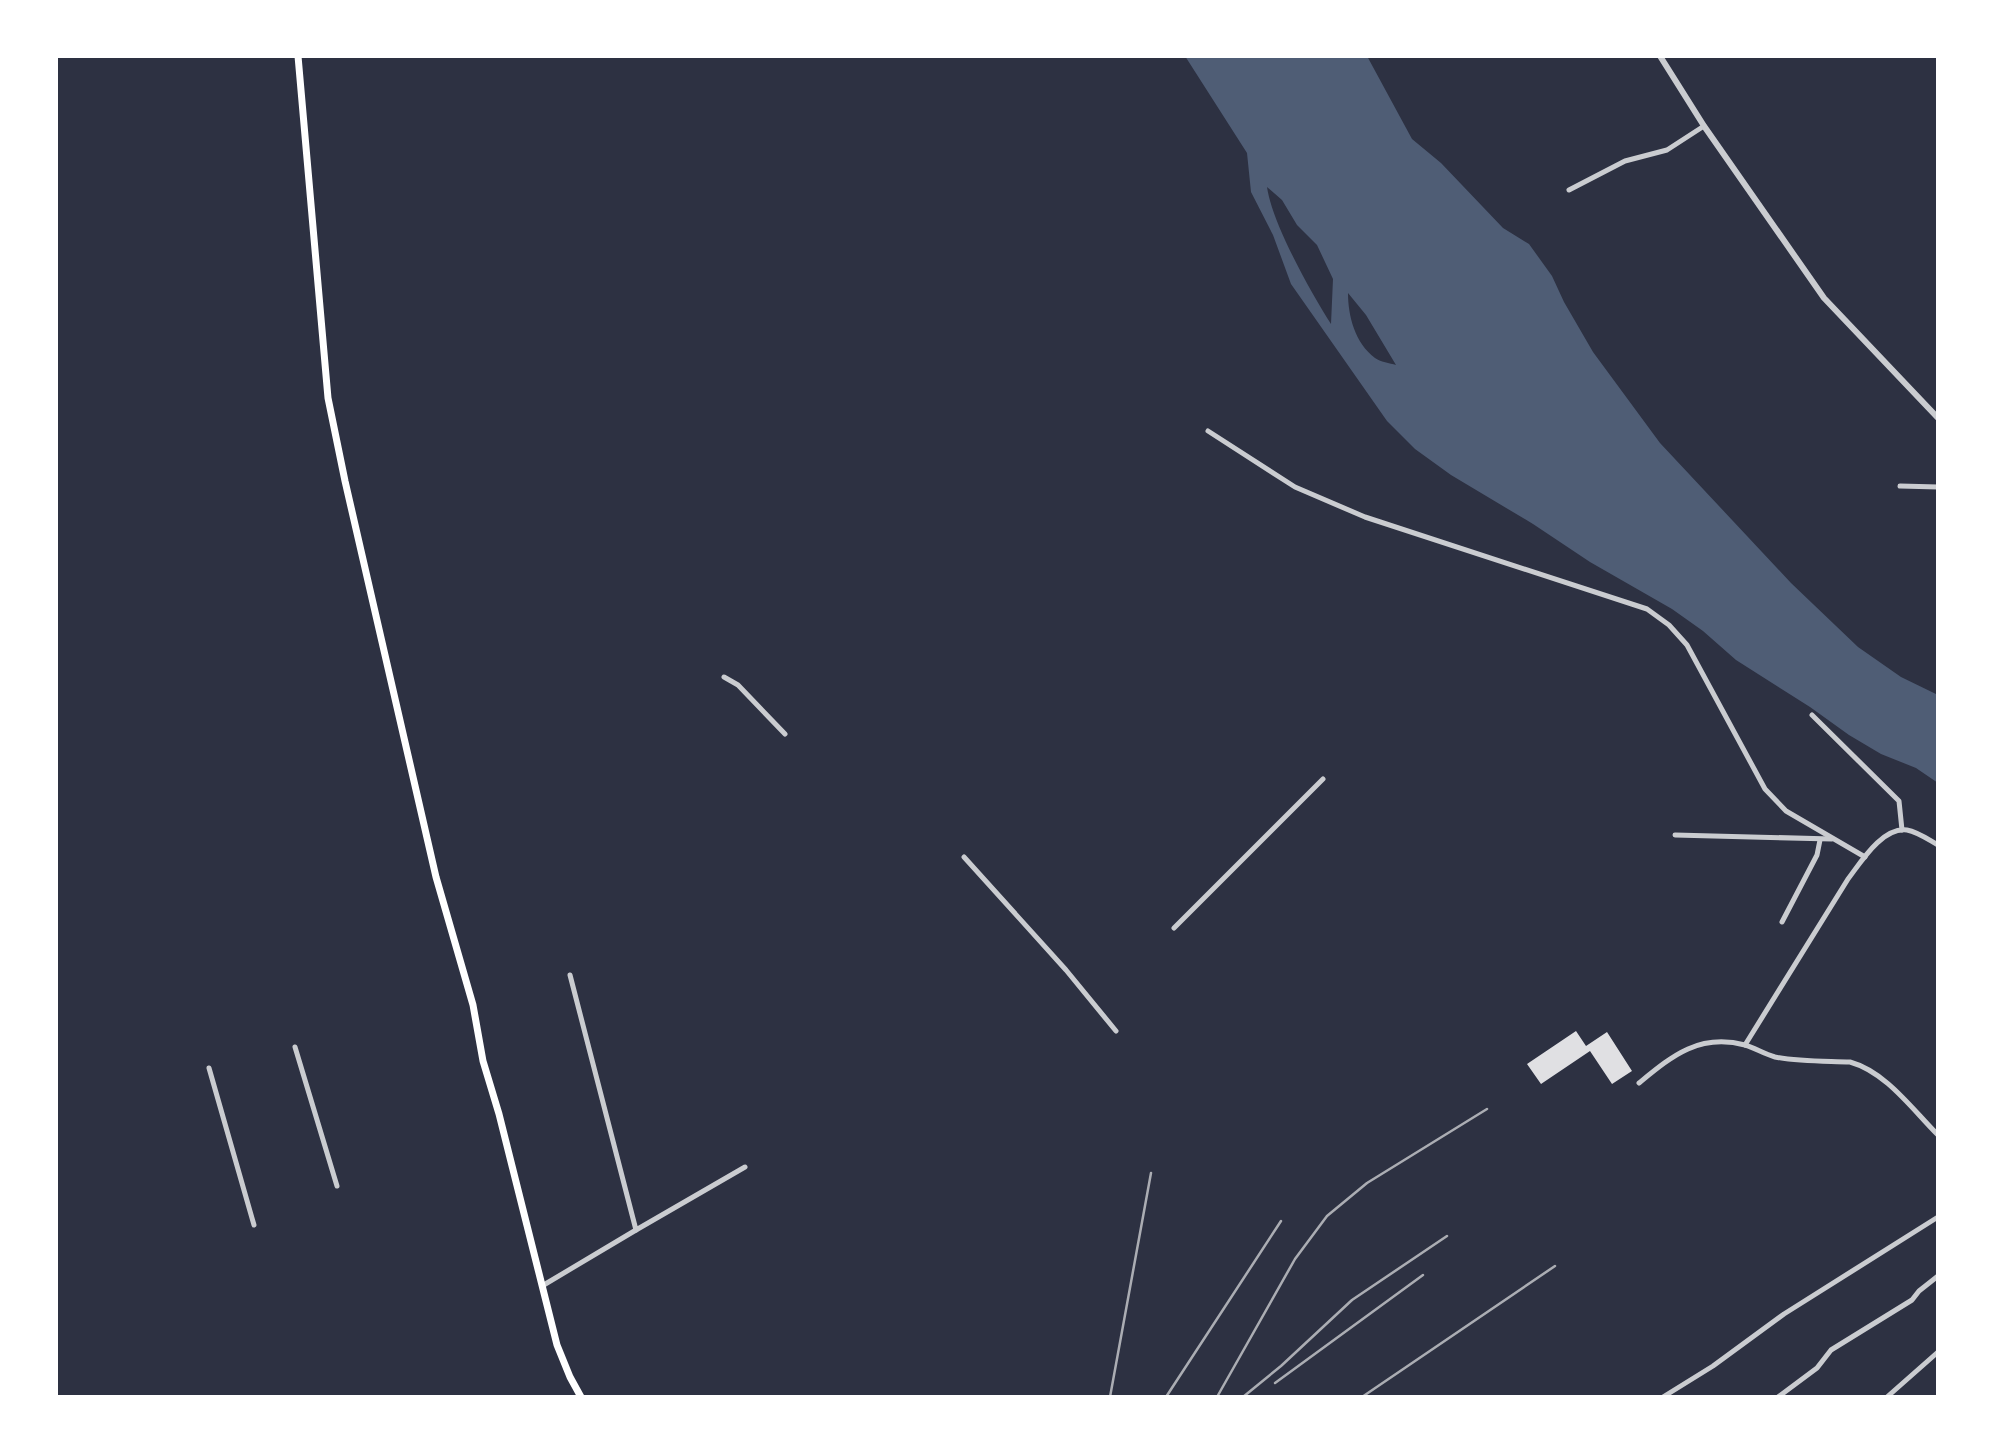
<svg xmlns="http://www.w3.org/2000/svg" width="1994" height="1453" font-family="'Libre Baskerville',serif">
  <rect width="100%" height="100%" fill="#2d3142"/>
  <path fill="#4f5d75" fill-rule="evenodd" d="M1185,56H1367L1412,139L1441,163L1503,228L1529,244L1552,276L1564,302L1593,352L1660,443L1791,583L1858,647L1901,677L1938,695V783L1916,768L1881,754L1849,735L1810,707L1736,660L1703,631L1672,609L1590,562L1533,524L1451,475L1415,449L1387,421L1291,284L1273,235L1251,192L1247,153ZM1267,187L1282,200L1297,225L1317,245L1333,279L1331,324C1311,293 1272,223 1267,187ZM1348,293L1366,315L1396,365C1390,363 1380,362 1375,358C1355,343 1348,316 1348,293Z"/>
  <path fill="#e0e0e3" d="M1576,1031L1586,1046L1607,1032L1632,1071L1612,1084L1590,1051L1541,1084L1527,1064Z"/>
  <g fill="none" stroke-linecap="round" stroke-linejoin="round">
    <g stroke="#caccd0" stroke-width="5">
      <path d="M1569,190L1625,161L1667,150L1704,126"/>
      <path d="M1208,431L1295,487L1365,517L1647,609L1669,625L1687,645L1765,789L1786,811L1865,857"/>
      <path d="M1900,486L1938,487"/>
      <path d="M724,677L738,685L785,734"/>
      <path d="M1812,715L1899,801L1902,830"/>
      <path d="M1675,835L1832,839"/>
      <path d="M964,857L1066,970L1116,1031"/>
      <path d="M1782,922L1817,855L1820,840"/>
      <path d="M1174,928L1323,779"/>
      <path d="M570,975L636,1230L745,1167"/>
      <path d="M1745,1045L1848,879C1861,862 1882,827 1907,830C1918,832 1929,840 1938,845"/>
      <path d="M295,1047L337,1186"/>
      <path d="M209,1068L254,1225"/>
      <path d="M1639,1083C1672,1056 1699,1033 1745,1045C1755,1048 1764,1054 1775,1057C1799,1062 1826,1061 1850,1062C1886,1072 1912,1109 1938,1135"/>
      <path d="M542,1286L636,1230"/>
      <path d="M1663,1397L1713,1366L1784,1314L1938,1217"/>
      <path d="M1778,1397L1817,1368L1831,1350L1912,1300L1919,1291L1938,1276"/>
      <path d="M1887,1397L1938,1352"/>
    </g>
    <path stroke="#caccd0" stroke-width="6" d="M1660,56L1704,126L1824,298L1938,418"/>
    <path stroke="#fff" stroke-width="7" d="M298,56L328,398L345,481L436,877L473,1005L483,1061L499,1114L557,1345L570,1377L581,1397"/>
    <g stroke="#abadb3" stroke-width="2.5">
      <path d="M1275,1383L1423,1275"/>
      <path d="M1110,1397L1151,1173"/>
      <path d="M1166,1397L1281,1221"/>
      <path d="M1217,1397L1295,1259L1327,1216L1367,1183L1487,1109"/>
      <path d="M1243,1397L1281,1366L1352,1300L1447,1236"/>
      <path d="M1362,1397L1555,1266"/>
    </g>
  </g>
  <rect width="1994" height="1453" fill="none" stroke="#ffffff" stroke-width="116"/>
</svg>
